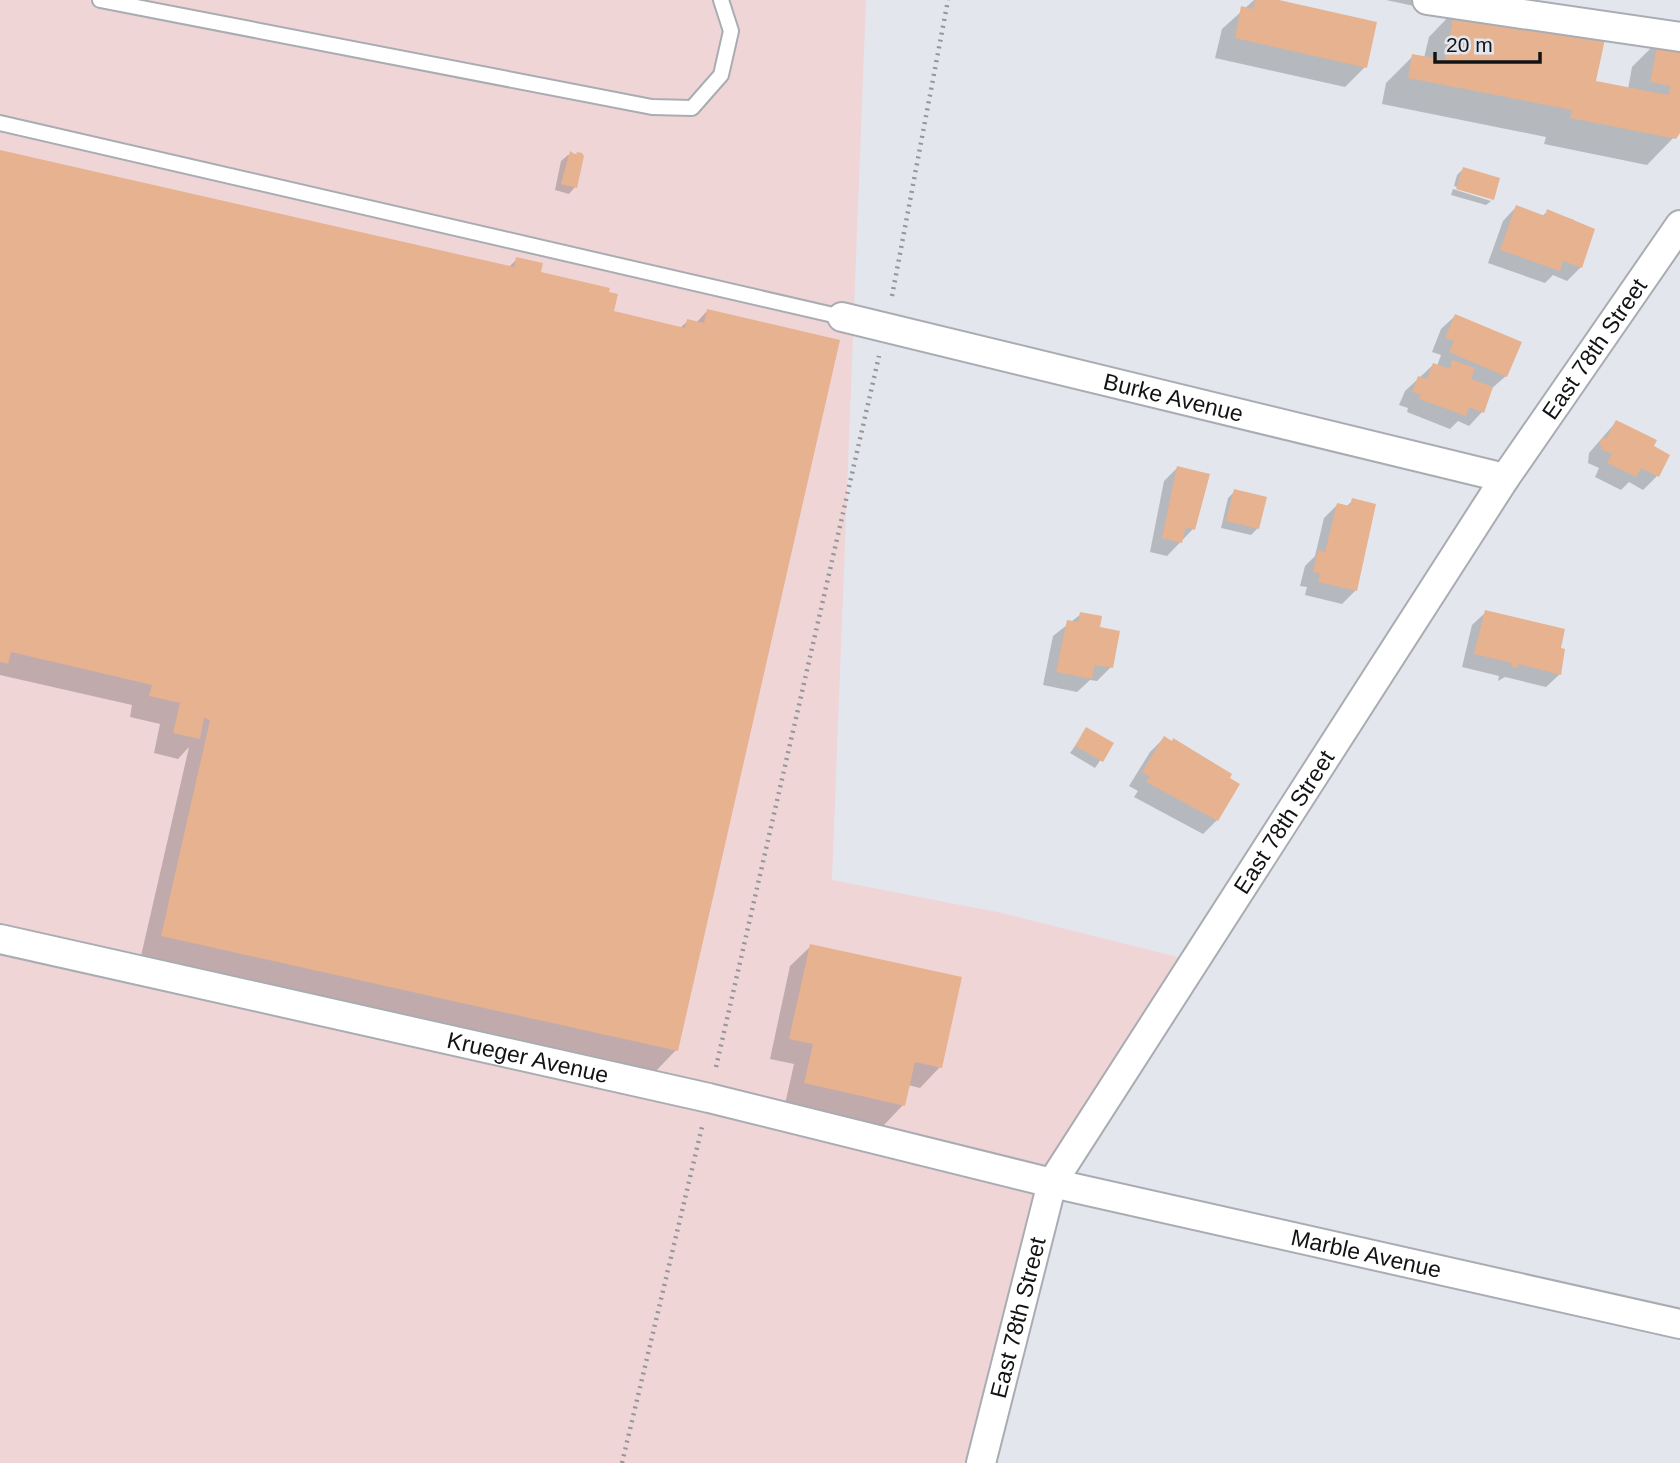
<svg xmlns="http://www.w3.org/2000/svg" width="1680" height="1463" font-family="Helvetica,sans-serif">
  <rect width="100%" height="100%" fill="#e3e7ed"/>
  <path fill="#f0d5d7" d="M0,0H866L832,880L1002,913L1194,961L1052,1183L987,1463H0Z"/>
  <g fill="#0003">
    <path d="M1254,0H1271L1365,67L1345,87L1215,58L1222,29Z"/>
    <path d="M1386,0H1437L1428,9Z"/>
    <path d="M1455,10L1594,82L1628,89L1632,67L1659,40L1680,44V131L1647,165L1544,144L1546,137L1382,104L1386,83L1413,56L1424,58L1429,37Z"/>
    <path d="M0,151L509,267L517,259L612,313L680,328L688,321L696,323L707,311L676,1050L656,1071L141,956L189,747L178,759L154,753L160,724L130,717L132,705L0,675Z"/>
    <path d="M575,154L582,157L575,187L569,194L555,190L561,161L568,155Z"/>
    <path d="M1463,169L1498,180L1491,200V197L1454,186L1457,175Z"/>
    <path d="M1453,189L1491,201L1486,205L1451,195Z"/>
    <path d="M1516,207L1542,216L1548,211L1574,220L1581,267L1567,281L1553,275L1545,283L1488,263L1503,221Z"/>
    <path d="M1455,316L1506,376L1491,389L1482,412L1469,426L1458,421L1450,429L1407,412L1408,408L1399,405L1405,391L1433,365L1437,366L1441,355L1432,352L1441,329Z"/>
    <path d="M1616,422L1668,456L1657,476L1643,490L1629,482L1621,490L1595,477L1599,468L1588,463L1589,453Z"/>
    <path d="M1177,468L1193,529L1167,556L1150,552L1164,481Z"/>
    <path d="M1235,491L1264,498L1257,529L1251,535L1221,528L1228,498Z"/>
    <path d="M1353,500L1356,590L1342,604L1305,595L1307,587L1300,586L1305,566L1315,556L1324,518L1337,505L1346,507Z"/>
    <path d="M1486,612L1559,649L1560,674L1546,687L1505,677L1498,681L1499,676L1462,667L1472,625Z"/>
    <path d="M1081,614L1098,629L1111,667L1097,681L1090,680L1077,692L1043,685L1053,636Z"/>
    <path d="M1087,729L1112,743L1095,768L1070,753Z"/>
    <path d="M1164,738L1217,820L1203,834L1134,797L1138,791L1129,786L1150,752Z"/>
    <path d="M811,946L940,1067L920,1088L908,1085L903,1105L883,1126L785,1104L794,1064L770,1059L790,966Z"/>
  </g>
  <g fill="#e6b290">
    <path d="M1255,0H1279L1377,22L1367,68L1235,38L1241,6L1253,9Z"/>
    <path d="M1455,9L1605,39L1596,81L1668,95L1670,86L1650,82L1659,38L1680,43V133L1676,139L1570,118L1572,110L1408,78L1412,54L1445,60Z"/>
    <path d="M0,150L514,267L516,257L543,263L541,272L610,288L609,292L618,294L614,311L685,328L687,319L704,323L707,309L840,340L678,1051L161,936L210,720L204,718L200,739L173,733L180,703L149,696L152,685L11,652L8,664L0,662Z"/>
    <path d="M570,151L576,155L577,152L582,153L584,156L577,188L561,184Z"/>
    <path d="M1463,167L1500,178L1494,200L1456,189Z"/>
    <path d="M1516,205L1545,216L1547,209L1595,229L1582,268L1563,261L1560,271L1500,250Z"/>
    <path d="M1455,314L1522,342L1507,377L1449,352L1454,341L1445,338Z"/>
    <path d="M1452,360L1475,368L1471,379L1493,387L1484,413L1469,407L1466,416L1419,399L1421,395L1412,392L1418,376L1427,379L1433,363L1450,369Z"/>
    <path d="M1616,420L1657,440L1654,446L1670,455L1659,477L1641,468L1636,477L1607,463L1612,454L1601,449L1602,446L1599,444L1603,437L1606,439Z"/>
    <path d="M1177,466L1210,474L1195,530L1186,527L1182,543L1162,538Z"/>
    <path d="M1234,489L1267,497L1259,529L1226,521Z"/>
    <path d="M1352,498L1376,504L1357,591L1318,582L1320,574L1313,572L1318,550L1325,552L1337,503L1350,506Z"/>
    <path d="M1485,610L1565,629L1561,648L1565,649L1561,675L1518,664L1517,668L1511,667L1512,663L1474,654Z"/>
    <path d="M1080,612L1102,616L1100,627L1120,631L1113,668L1095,665L1092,679L1056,672L1067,620L1078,622Z"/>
    <path d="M1086,727L1114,743L1103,762L1075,746Z"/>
    <path d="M1164,736L1172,741L1173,738L1232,774L1230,778L1240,784L1218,821L1146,782L1150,777L1142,772Z"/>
    <path d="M810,944L962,977L942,1068L915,1062L905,1106L804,1083L813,1044L789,1039Z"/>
  </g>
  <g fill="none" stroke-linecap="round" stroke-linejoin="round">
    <defs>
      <g id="service">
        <path d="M100,0L652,107L692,108L721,75L731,31L721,0"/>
        <path d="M0,123L842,317"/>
      </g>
      <g id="minor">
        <path d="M1427,0L1680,37"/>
        <path id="s1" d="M842,317L1505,478"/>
        <path id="s2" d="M0,939L709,1098L1052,1183L1680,1324"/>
        <path id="s3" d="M981,1463L1052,1183L1505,478L1680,225"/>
      </g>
    </defs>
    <use href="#service" stroke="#a9acb2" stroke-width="18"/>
    <use href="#minor" stroke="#a9acb2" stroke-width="32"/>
    <g stroke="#93969b" stroke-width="4.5" stroke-dasharray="2 5" stroke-linecap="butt">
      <path d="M892,296L948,0"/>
      <path d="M716,1067L879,356"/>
      <path d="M622,1463L702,1127"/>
    </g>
    <use href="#service" stroke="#fff" stroke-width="14"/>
    <use href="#minor" stroke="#fff" stroke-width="28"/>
  </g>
  <g text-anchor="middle" stroke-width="5" stroke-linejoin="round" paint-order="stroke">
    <g font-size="23" fill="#121315" stroke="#e3e7ed">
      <text dy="8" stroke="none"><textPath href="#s3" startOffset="1284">East 78th Street</textPath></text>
      <text dy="8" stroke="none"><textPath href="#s1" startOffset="341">Burke Avenue</textPath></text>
      <text dy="8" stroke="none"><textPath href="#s3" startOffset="718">East 78th Street</textPath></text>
      <text dy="8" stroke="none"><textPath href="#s2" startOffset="541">Krueger Avenue</textPath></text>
      <text dy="8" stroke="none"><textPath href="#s2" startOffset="1402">Marble Avenue</textPath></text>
      <text dy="8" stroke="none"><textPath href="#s3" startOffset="150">East 78th Street</textPath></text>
    </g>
  </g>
  <path d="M1435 52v10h105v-10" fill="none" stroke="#121315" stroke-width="3.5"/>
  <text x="1446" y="52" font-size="21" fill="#121315" stroke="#e3e7ed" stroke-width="5" paint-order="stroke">20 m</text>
</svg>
